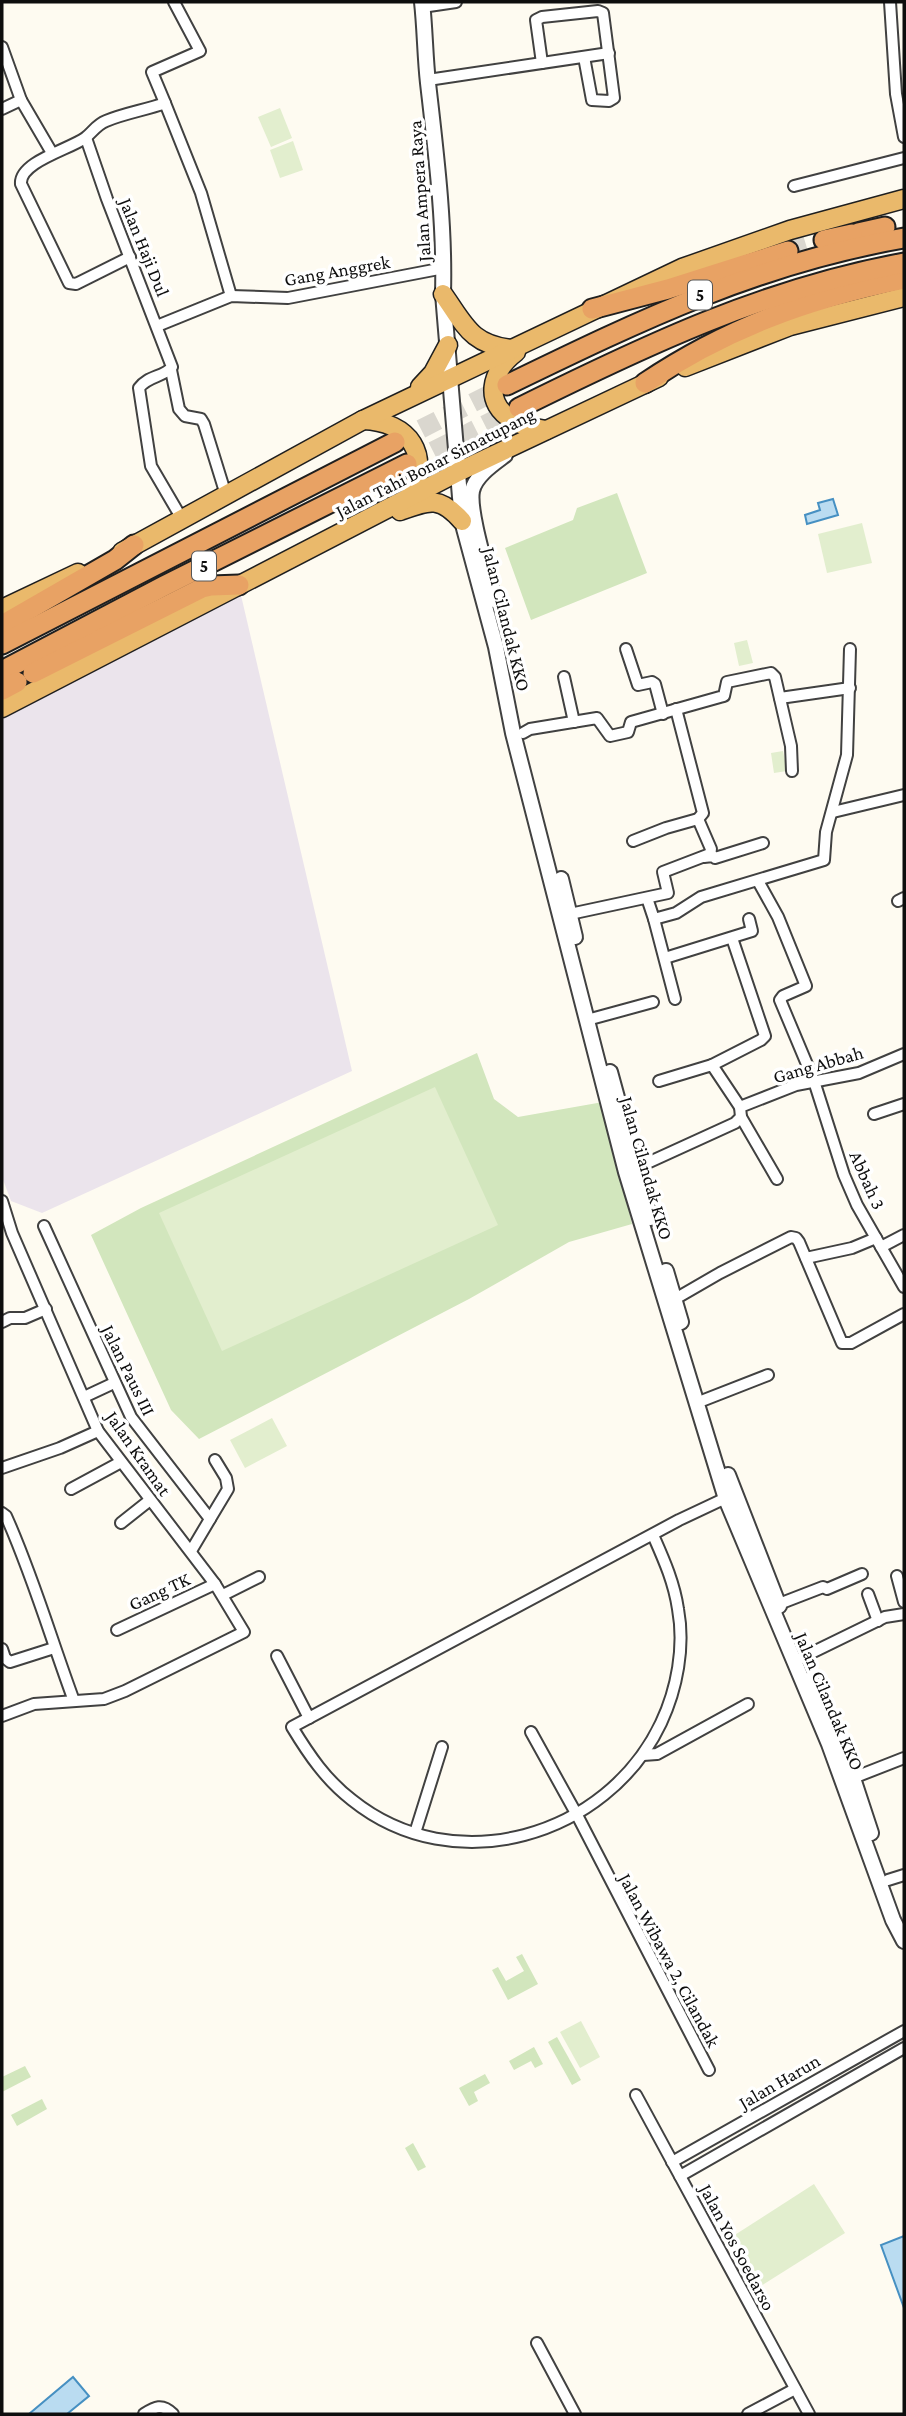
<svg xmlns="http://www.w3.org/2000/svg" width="906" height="2416" font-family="'Crimson Pro',serif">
  <rect width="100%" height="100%" fill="#fefbf1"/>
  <path fill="#ebe4ec" d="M240,591L352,1071L42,1213L11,1201L2,1177V713Z"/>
  <g fill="#d2e6bd">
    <path d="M617,493L647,573L531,620L505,548L573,520L577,508Z"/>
    <path d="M477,1053L494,1099L518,1117L603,1102L632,1224L569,1242L469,1299L199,1439L171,1410L91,1235L141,1208Z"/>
    <path d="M522,1954L538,1984L508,2000L492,1970L498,1967L506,1981L524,1971L516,1957Z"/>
    <path d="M557,2037L581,2080L572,2085L548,2042Z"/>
    <path d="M534,2047L543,2064L535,2068L531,2061L514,2070L509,2061Z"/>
    <path d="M25,2066L31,2077L2,2092V2077Z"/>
    <path d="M485,2074L490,2083L474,2092L478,2101L469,2106L459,2088Z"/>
    <path d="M42,2099L47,2109L17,2126L11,2115Z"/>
    <path d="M413,2143L426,2167L418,2171L405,2148Z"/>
  </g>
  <g fill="#e2eece">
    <path d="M280,108L292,138L271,147L258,117Z"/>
    <path d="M293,141L303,170L280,178L270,150Z"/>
    <path d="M862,523L872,563L827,573L818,534Z"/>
    <path d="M747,640L753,663L739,666L734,643Z"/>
    <path d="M783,751L787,771L774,773L771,753Z"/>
    <path d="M435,1087L498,1225L222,1351L159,1213Z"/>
    <path d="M272,1418L287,1446L245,1468L230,1440Z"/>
    <path d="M581,2021L600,2057L580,2068L560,2032Z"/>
    <path d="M814,2184L845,2233L761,2286L730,2238Z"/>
  </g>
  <g fill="#badcf1" stroke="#4690c2" stroke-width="2">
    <path d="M833,499L838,515L807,524L805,515L820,510L818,503Z"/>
    <path d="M904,2236V2308L881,2245Z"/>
    <path d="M73,2377L89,2396L67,2414H29Z"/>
  </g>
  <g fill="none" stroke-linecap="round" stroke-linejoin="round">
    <g stroke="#dad7cf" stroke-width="19" stroke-dasharray="19 10" stroke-linecap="butt">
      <path d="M788,251L824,240"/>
      <path d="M395,442L506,386"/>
      <path d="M407,464L518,408"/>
    </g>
    <defs>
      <g id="minor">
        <path d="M890,2L896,94L904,137"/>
        <path d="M422,7L456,2"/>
        <path d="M2,47L21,100L52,153"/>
        <path d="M542,63L536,20L542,17L598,11L603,13L614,98L609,101L592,100L584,57"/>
        <path d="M428,80L609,53"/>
        <path d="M165,103L152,72L200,51L174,2"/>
        <path d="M2,109L21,100"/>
        <path d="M86,138L107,199L172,367C164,377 147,376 139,388L151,466L182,519"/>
        <path d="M794,186L904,158"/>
        <path d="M130,257L76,284L69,283L21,184C19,162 70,149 85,138C93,132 96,125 106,121C125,113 146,110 165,103L201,193L231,296"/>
        <path d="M157,326L231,296L288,298L444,268"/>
        <path d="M171,370L179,409L185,416L201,419L204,424L226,495"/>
        <path d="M626,649L638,685L652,682L655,684L663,714"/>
        <path d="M564,677L574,722"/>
        <path d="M780,698L850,688"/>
        <path d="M523,733L530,729L597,718L610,736L628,732L631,722L720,697L724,696L727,682L771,673L775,677L791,746L792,771"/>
        <path d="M833,812L904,795"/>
        <path d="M633,841L666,828L698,819L703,813L676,709"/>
        <path d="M704,857L713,856L715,858L763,843"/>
        <path d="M758,881L778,917L806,986L783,996L780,1000L814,1081L844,1175L857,1205L904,1287"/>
        <path d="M647,898L654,919L676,913L701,897L824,860L826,832L847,755L850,649"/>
        <path d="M898,901L904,898"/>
        <path d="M570,914L668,893L663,872L710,854L711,849L698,819"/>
        <path d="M654,919L675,999"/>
        <path d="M665,958L752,931L749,919"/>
        <path d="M587,1020L653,1002"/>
        <path d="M712,1065L761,1040L765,1036L732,938"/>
        <path d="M659,1081L712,1065L740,1107"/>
        <path d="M874,1114L904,1104"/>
        <path d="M741,1117L777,1179"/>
        <path d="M632,1170L735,1123L741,1117L740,1107L796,1085L859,1073L904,1054"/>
        <path d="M2,1201L12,1233L98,1431L215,1584L244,1632L125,1691L104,1699L34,1704L2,1716"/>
        <path d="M44,1226L131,1417L210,1519L191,1551"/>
        <path d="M881,1247L904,1235"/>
        <path d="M806,1258L852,1248L876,1238"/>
        <path d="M675,1299L720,1273L791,1237L796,1238L799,1242L842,1343H851L904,1314"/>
        <path d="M2,1322L10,1318H25L46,1309"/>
        <path d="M84,1397L114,1383"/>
        <path d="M704,1400L768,1375"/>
        <path d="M2,1468L60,1448L98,1431"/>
        <path d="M71,1489L121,1462"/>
        <path d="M2,1513L6,1516C33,1576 51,1639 74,1701"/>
        <path d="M210,1519L228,1489L226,1478L215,1460"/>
        <path d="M121,1523L150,1500"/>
        <path d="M653,1535C664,1560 674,1582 678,1609C685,1647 677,1689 661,1723C607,1837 454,1882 352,1800C326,1780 309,1755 292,1727L679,1520L730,1496"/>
        <path d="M897,1576L904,1602"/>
        <path d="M868,1594L878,1621"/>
        <path d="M223,1595L259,1577"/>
        <path d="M779,1604L823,1587L827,1589L862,1574"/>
        <path d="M117,1630L215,1584"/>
        <path d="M2,1649L5,1658L10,1662L54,1648"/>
        <path d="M277,1656L309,1718"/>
        <path d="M801,1658L885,1617L904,1614"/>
        <path d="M531,1732L577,1815L709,2070"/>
        <path d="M643,1755L657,1754L748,1704"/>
        <path d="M853,1778L904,1758"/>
        <path d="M415,1833L442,1747"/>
        <path d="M888,1880L904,1875"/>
        <path d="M636,2095L809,2414"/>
        <path d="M672,2162L904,2031"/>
        <path d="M680,2176L904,2048"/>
        <path d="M537,2343L575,2414"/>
        <path d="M144,2414C155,2407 162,2403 173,2414"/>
        <path d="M748,2414L795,2389"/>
      </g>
      <g id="tertiary">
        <path d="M422,2C425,29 425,56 428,83C436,153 445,224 443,294L462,521L496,647L513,733L626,1172L726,1499L829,1744L893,1920L904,1941"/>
        <path d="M494,600C489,577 468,512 472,491C475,476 493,464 505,455"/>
        <path d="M561,879L575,937"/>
        <path d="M610,1072L650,1218"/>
        <path d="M666,1271L681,1322"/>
        <path d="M728,1475L779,1606"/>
        <path d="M811,1679L847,1760L871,1833"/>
      </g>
      <g id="trunk">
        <path d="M443,294C465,325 471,345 512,349"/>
        <path d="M516,352C491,371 482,403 514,421C523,427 536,428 546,430"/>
        <path d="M685,367L790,326L904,297"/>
        <path d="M420,387L433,373L448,345"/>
        <path d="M363,420C410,422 432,455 409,497"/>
        <path d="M400,511C430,500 440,496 462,521"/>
        <path d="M122,552L363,420L682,268L790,230L904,199"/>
        <path d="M2,609L78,573"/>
        <path d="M2,708L458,472L659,377"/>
      </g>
      <g id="motorway">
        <path d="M858,233L885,227"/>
        <path d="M824,240L852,234"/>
        <path d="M592,309L668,289L788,251"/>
        <path d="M645,383C727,328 808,299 904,279"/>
        <path d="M507,385C639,321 758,263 904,238"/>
        <path d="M519,408C646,345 764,289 904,263"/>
        <path d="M2,625L115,560L134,545"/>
        <path d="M2,644L395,442"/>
        <path d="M2,671L164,586L407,464"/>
        <path d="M33,673L202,588L211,586L239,585"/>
        <path d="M2,690L17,682"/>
      </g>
    </defs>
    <use href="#minor" stroke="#414141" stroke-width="14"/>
    <use href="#tertiary" stroke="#414141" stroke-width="18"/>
    <use href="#trunk" stroke="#1f1f1f" stroke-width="21"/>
    <use href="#motorway" stroke="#1f1f1f" stroke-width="23"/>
    <use href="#minor" stroke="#fff" stroke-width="10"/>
    <use href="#tertiary" stroke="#fff" stroke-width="14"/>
    <use href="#trunk" stroke="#eab96b" stroke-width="18"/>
    <use href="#motorway" stroke="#e8a264" stroke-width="19"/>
  </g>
  <g text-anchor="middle" stroke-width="7" stroke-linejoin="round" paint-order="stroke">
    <g fill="#fff" stroke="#565656" stroke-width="2">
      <rect x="688" y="280.5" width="24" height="29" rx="5"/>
      <rect x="192" y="551.5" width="24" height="29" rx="5"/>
    </g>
    <g font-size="18" font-weight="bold" fill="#0e0e0e">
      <text x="700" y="301">5</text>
      <text x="204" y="572">5</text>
    </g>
    <g font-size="19" fill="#0e0e0e" stroke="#fff">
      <text transform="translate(419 191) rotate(-94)" y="7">Jalan Ampera Raya</text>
      <text transform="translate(145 247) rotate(68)" y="7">Jalan Haji Dul</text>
      <text transform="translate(337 270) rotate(-10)" y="7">Gang Anggrek</text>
      <text transform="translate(435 462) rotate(-27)" y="7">Jalan Tahi Bonar Simatupang</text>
      <text transform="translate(507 619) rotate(76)" y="7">Jalan Cilandak KKO</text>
      <text transform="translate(818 1064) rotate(-16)" y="7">Gang Abbah</text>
      <text transform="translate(647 1168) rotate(74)" y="7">Jalan Cilandak KKO</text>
      <text transform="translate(868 1180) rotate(66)" y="7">Abbah 3</text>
      <text transform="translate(129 1370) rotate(64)" y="7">Jalan Paus III</text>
      <text transform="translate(139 1453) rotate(55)" y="7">Jalan Kramat</text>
      <text transform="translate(159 1591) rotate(-25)" y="7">Gang TK</text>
      <text transform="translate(830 1701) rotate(67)" y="7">Jalan Cilandak KKO</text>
      <text transform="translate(670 1960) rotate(62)" y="7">Jalan Wibawa 2, Cilandak</text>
      <text transform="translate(779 2081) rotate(-30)" y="7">Jalan Harun</text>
      <text transform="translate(738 2247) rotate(62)" y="7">Jalan Yos Soedarso</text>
    </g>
  </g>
  <rect width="906" height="2416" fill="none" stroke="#0e0e0e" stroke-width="7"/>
</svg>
